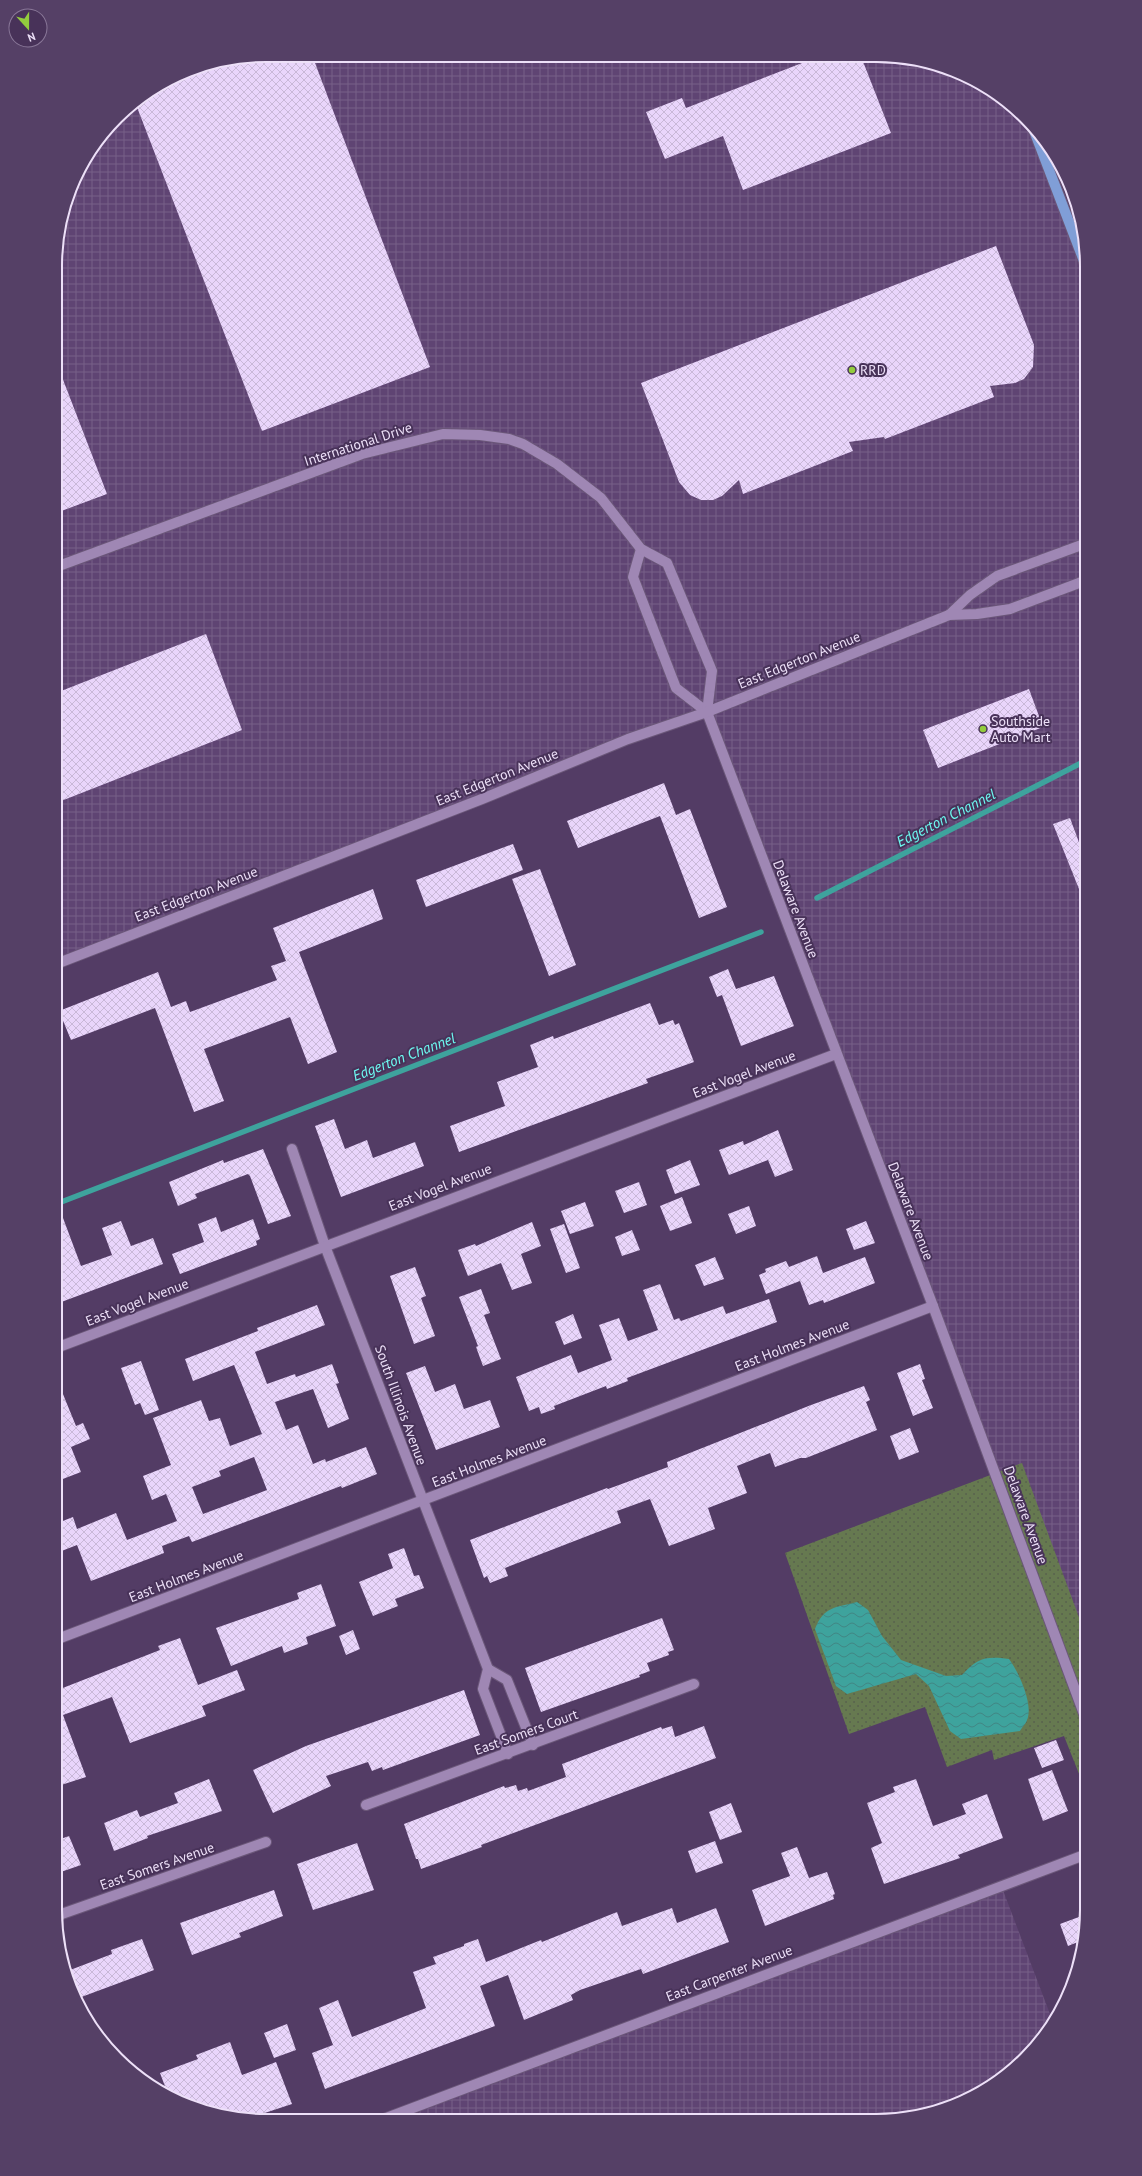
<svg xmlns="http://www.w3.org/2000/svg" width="1142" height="2176" font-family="'PT Sans',sans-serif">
  <defs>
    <pattern id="industrial-grid" width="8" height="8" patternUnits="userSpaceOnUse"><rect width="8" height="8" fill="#5f4473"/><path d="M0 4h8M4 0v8" fill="none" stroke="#765f88"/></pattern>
    <pattern id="park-dots" width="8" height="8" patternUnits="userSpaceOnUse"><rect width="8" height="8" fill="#667950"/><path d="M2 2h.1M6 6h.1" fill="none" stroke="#58614d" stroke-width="1.8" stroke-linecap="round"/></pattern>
    <pattern id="water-waves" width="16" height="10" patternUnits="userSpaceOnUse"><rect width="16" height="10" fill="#3ea39d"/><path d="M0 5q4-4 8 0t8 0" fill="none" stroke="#418684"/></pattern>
    <pattern id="building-cross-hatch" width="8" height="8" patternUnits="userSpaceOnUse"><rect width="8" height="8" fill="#e9d5fb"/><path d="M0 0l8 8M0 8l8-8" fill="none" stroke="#c9b8d8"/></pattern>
  </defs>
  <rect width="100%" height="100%" fill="#533c65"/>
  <g fill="url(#industrial-grid)">
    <path d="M266,55L917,59L969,77L1015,107L1033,128L1087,269V1774L996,1472L707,712L56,963L57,238L77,172L127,107L185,71Z"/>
    <path d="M1001,1885L1053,2022L1043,2039L994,2085L944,2110L876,2121L381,2120Z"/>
  </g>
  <path fill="url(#park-dots)" d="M1022,1463L1087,1639V1794L1064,1736L994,1760L992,1750L947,1767L925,1707L849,1734L785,1553Z"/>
  <path fill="url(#water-waves)" d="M857,1602L868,1610L882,1636L901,1660L946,1676L962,1675C978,1658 985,1656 1009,1659C1018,1671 1034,1704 1027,1720C1026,1724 1022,1727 1020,1731L961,1739L950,1731L929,1686L916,1674L847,1694L836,1686L815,1629C824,1606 835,1608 857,1602Z"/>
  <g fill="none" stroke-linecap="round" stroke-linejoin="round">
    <g stroke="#3ea39d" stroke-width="5.5">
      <path d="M817,898L1087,760"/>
      <path d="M56,1204L761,932"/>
    </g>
  </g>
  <g fill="url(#building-cross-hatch)" fill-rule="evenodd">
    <path d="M266,55H312L430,367L262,431L135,102L185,71Z"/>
    <path d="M815,58L862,59L891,133L743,190L723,136L665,159L646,112L682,98L686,108Z"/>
    <path d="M996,246L1034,345L1033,367L1024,379L1015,383L990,386L994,397L885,439L884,437L849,442L853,451L743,494L739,480L722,496L713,500H701L690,495L679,482L641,383Z"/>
    <path d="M57,364L107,494L56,513L57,419Z"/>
    <path d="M206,634L242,730L56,803V693Z"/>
    <path d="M1029,689L1043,727L938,768L923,730Z"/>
    <path d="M664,783L676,815L690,809L727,907L699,918L660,816L578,848L567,821Z"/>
    <path d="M1070,818L1087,864V909L1053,824Z"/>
    <path d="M513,844L523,870L426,907L416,880Z"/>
    <path d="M540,869L576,965L549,976L512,879Z"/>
    <path d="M373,889L383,919L299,952L337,1052L308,1064L290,1017L204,1049L224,1101L194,1112L155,1008L71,1040L59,1011L158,972L171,1007L186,1001L190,1012L277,980L271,966L286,961L273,928Z"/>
    <path d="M728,969L736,989L774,976L794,1026L741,1046L722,995L717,997L709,977Z"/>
    <path d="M650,1003L659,1025L673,1020L675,1025L679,1023L694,1062L646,1079L648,1083L459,1152L450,1126L505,1106L497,1082L538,1067L530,1045L553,1036L554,1039Z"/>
    <path d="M334,1119L345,1149L367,1140L373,1158L415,1142L424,1166L341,1197L315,1126Z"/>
    <path d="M778,1130L793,1170L775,1177L768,1160L729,1175L719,1150L743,1141L744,1145Z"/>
    <path d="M263,1149L291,1216L268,1224L250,1176L248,1174L195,1194L197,1198L178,1206L169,1182L223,1160L224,1163Z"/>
    <path d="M690,1160L700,1185L675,1194L666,1170Z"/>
    <path d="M639,1182L647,1205L624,1213L615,1191Z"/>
    <path d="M682,1197L692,1223L670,1231L660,1206Z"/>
    <path d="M56,1202H57L81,1266L112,1255L102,1228L121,1221L131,1246L153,1238L163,1264L56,1304Z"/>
    <path d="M585,1202L594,1226L570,1234L561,1211Z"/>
    <path d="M749,1206L756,1226L736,1234L728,1214Z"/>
    <path d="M216,1217L221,1232L253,1219L260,1239L256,1241L257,1245L180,1274L172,1254L204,1242L198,1224Z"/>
    <path d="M866,1221L875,1243L854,1250L846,1229Z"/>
    <path d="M532,1222L541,1246L521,1254L532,1283L512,1290L501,1263L468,1276L458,1250L475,1244L476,1246Z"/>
    <path d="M564,1224L580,1268L566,1273L550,1229Z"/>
    <path d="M632,1230L640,1250L622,1256L615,1237Z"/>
    <path d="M817,1256L823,1273L865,1257L875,1283L824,1303L823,1300L809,1305L800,1281L766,1294L759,1275L766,1272L765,1269L786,1261L789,1267Z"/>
    <path d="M715,1257L724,1279L704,1286L695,1265Z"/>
    <path d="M415,1267L426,1296L421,1298L435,1336L414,1344L390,1276Z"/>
    <path d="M660,1284L674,1320L679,1318L681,1321L723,1306L726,1314L769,1299L777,1322L627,1378L628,1381L607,1389L606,1386L554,1406L555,1409L541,1414L539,1407L529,1411L516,1377L571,1355L578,1373L612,1360L599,1325L619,1318L628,1341L658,1330L643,1290Z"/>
    <path d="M481,1289L490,1313L484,1315L501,1359L483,1366L476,1347L478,1346L459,1297Z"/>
    <path d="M317,1305L325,1325L255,1352L267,1384L295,1374L296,1377L332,1364L339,1383L336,1384L349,1419L328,1428L313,1389L275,1402L286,1430L298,1425L313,1464L325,1459L326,1462L366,1447L377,1474L342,1488L341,1486L192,1542L189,1536L162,1546L164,1553L91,1581L77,1545L59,1552L55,1541V1524L73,1517L77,1529L116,1513L127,1540L177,1521L166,1494L152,1500L143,1476L171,1465L153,1418L201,1400L209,1421L220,1418L230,1446L262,1434L234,1365L193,1381L185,1359L258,1331L257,1328ZM254,1457L267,1490L203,1514L192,1487L221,1476L219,1471Z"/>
    <path d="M573,1314L582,1338L564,1345L555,1322Z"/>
    <path d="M141,1361L159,1410L145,1415L140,1403L135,1405L121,1368Z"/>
    <path d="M920,1364L925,1379L922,1380L933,1408L913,1416L897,1373Z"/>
    <path d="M425,1366L435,1392L455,1384L464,1409L490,1400L500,1427L436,1450L406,1373Z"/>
    <path d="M56,1377L76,1426L83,1423L90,1439L71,1447L81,1472L55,1482Z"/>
    <path d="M864,1386L870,1400L866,1402L877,1430L806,1458H800L775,1467L770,1453L737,1466L747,1493L708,1508L715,1529L669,1546L650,1499L617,1511L621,1523L505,1568L508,1576L490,1583L487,1576L484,1578L470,1540L607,1488L608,1489L668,1467L667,1462L811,1405Z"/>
    <path d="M910,1428L919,1452L899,1460L890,1436Z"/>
    <path d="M404,1548L414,1576L419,1575L424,1588L395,1599L398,1606L373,1616L359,1582L393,1568L388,1554Z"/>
    <path d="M321,1584L336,1626L306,1637L308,1644L284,1653L282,1646L231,1666L216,1628L299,1599L297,1593Z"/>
    <path d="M662,1618L674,1650L668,1652L669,1655L647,1663L650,1671L639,1675L640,1677L541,1712L525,1668Z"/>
    <path d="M353,1630L360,1649L346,1655L339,1636Z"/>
    <path d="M180,1638L198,1685L237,1670L245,1690L202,1706L206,1716L130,1743L112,1697L63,1715L86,1777L55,1787V1691L160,1650L158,1646Z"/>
    <path d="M464,1690L480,1735L383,1770L382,1767L372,1771L368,1762L326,1776L331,1786L273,1813L253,1770L306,1746Z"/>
    <path d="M672,1726L675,1737L704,1726L716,1758L481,1845L482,1847L421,1869L418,1859H416L404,1824L504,1786L505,1788L516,1785L518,1791L527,1788L528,1791L566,1777L562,1764L661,1727L662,1729Z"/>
    <path d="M1056,1740L1064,1760L1042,1768L1034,1748Z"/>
    <path d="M1052,1770L1068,1811L1043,1821L1028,1779Z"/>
    <path d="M209,1779L222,1811L147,1836L148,1838L114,1851L104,1823L137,1810L140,1817L178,1803L174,1793Z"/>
    <path d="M916,1779L933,1826L966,1814L962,1804L987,1794L1003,1838L958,1855L960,1858L884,1884L871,1848L882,1843L867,1803L895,1792L893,1787Z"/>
    <path d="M731,1803L742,1832L720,1840L709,1812Z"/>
    <path d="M69,1836L81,1865L55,1874V1841Z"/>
    <path d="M715,1841L723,1863L696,1873L688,1851Z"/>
    <path d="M357,1843L374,1890L313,1910L297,1864Z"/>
    <path d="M797,1847L809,1878L827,1872L835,1894L833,1895L834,1899L765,1926L752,1890L790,1876L781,1853Z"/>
    <path d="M274,1890L283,1916L239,1933L241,1937L192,1955L180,1923Z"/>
    <path d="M672,1908L677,1923L716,1908L729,1942L643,1974L641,1969L580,1990L571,1995L573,2000L524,2020L508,1975L480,1986L495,2026L325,2089L312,2053L333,2045L319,2008L338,2000L352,2037L426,2008L413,1972L436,1964L433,1957L464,1946V1944L478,1939L486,1962L541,1940L542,1942L617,1912L622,1926Z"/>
    <path d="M1087,1914L1083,1940L1068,1946L1060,1924Z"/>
    <path d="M142,1939L154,1970L76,1999L65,1972L112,1954L111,1950Z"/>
    <path d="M287,2024L296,2050L274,2058L264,2033Z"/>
    <path d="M230,2042L242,2075L276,2062L292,2104L246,2119H238L169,2097L160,2073L198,2059L196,2055Z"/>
  </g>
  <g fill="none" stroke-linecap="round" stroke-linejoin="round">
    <defs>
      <g id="minor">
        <path d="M641,549L633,577L676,688L707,712"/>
        <path d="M56,567L362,454L443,434L480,435L509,439L523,444L557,464L601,498L641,549L667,563L712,671L707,712L933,1306L1087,1722"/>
        <path d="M949,615L970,595L997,576L1087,543"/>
        <path d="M56,964L482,799L628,739L707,712L949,615L977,614L1010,609L1087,580"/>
        <path d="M292,1149L325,1246L488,1669L483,1689L508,1754"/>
        <path d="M56,1348L836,1054"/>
        <path d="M55,1640L933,1306"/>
        <path d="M488,1669L507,1680L533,1745"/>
        <path d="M366,1805L694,1684"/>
        <path d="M56,1916L266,1842"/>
        <path d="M381,2120L1087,1854"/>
      </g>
      <path id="major" d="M1033,128L1087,269"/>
    </defs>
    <use href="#minor" stroke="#6b5779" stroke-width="12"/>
    <use href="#major" stroke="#6b5779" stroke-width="12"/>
    <use href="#minor" stroke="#9f87b4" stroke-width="10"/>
    <use href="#major" stroke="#809ed7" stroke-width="10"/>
  </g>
  <g fill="#93cc3d" stroke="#483259" stroke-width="1.5">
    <circle cx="852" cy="370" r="4"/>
    <circle cx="983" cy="729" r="4"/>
  </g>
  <g text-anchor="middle" stroke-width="4" stroke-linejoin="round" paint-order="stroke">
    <g font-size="14" fill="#ede0f8" stroke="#483259" text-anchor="start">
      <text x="860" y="375">RRD</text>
      <text x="991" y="726">Southside<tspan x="991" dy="16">Auto Mart</tspan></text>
    </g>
    <g font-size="14" fill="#ede0f8" stroke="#483259">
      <text transform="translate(358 444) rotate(-18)" y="5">International Drive</text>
      <text transform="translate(799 660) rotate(-22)" y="5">East Edgerton Avenue</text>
      <text transform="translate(497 777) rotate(-22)" y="5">East Edgerton Avenue</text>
      <text transform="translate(196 894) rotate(-21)" y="5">East Edgerton Avenue</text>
      <text transform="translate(796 909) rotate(69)" y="5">Delaware Avenue</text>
      <text transform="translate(744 1074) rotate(-21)" y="5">East Vogel Avenue</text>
      <text transform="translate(440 1187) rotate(-21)" y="5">East Vogel Avenue</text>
      <text transform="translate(911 1211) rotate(69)" y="5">Delaware Avenue</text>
      <text transform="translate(137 1302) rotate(-21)" y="5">East Vogel Avenue</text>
      <text transform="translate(792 1345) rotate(-21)" y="5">East Holmes Avenue</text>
      <text transform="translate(401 1405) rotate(70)" y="5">South Illinois Avenue</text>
      <text transform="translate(489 1461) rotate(-21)" y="5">East Holmes Avenue</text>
      <text transform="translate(1026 1515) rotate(70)" y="5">Delaware Avenue</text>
      <text transform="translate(186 1576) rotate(-21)" y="5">East Holmes Avenue</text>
      <text transform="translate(526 1732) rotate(-20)" y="5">East Somers Court</text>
      <text transform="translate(157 1866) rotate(-19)" y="5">East Somers Avenue</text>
      <text transform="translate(729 1973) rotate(-21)" y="5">East Carpenter Avenue</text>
    </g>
    <g font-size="15" font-style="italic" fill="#6dfaf1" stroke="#483259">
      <text transform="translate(946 818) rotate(-27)" y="5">Edgerton Channel</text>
      <text transform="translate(404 1057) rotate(-21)" y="5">Edgerton Channel</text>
    </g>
  </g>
  <path d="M0 0H1142V2176H0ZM266 62H876A204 204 0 0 1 1080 266V1910A204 204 0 0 1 876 2114H266A204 204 0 0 1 62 1910V266A204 204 0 0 1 266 62Z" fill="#554066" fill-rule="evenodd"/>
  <path fill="none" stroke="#ede0f8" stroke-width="2" d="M266 62H876A204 204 0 0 1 1080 266V1910A204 204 0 0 1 876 2114H266A204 204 0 0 1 62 1910V266A204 204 0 0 1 266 62Z"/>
  <g transform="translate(28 28) rotate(159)"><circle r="19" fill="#483259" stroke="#8a7899"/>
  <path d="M0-3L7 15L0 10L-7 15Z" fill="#93cc3d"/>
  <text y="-6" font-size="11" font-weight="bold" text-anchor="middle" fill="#ede0f8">N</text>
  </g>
</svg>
